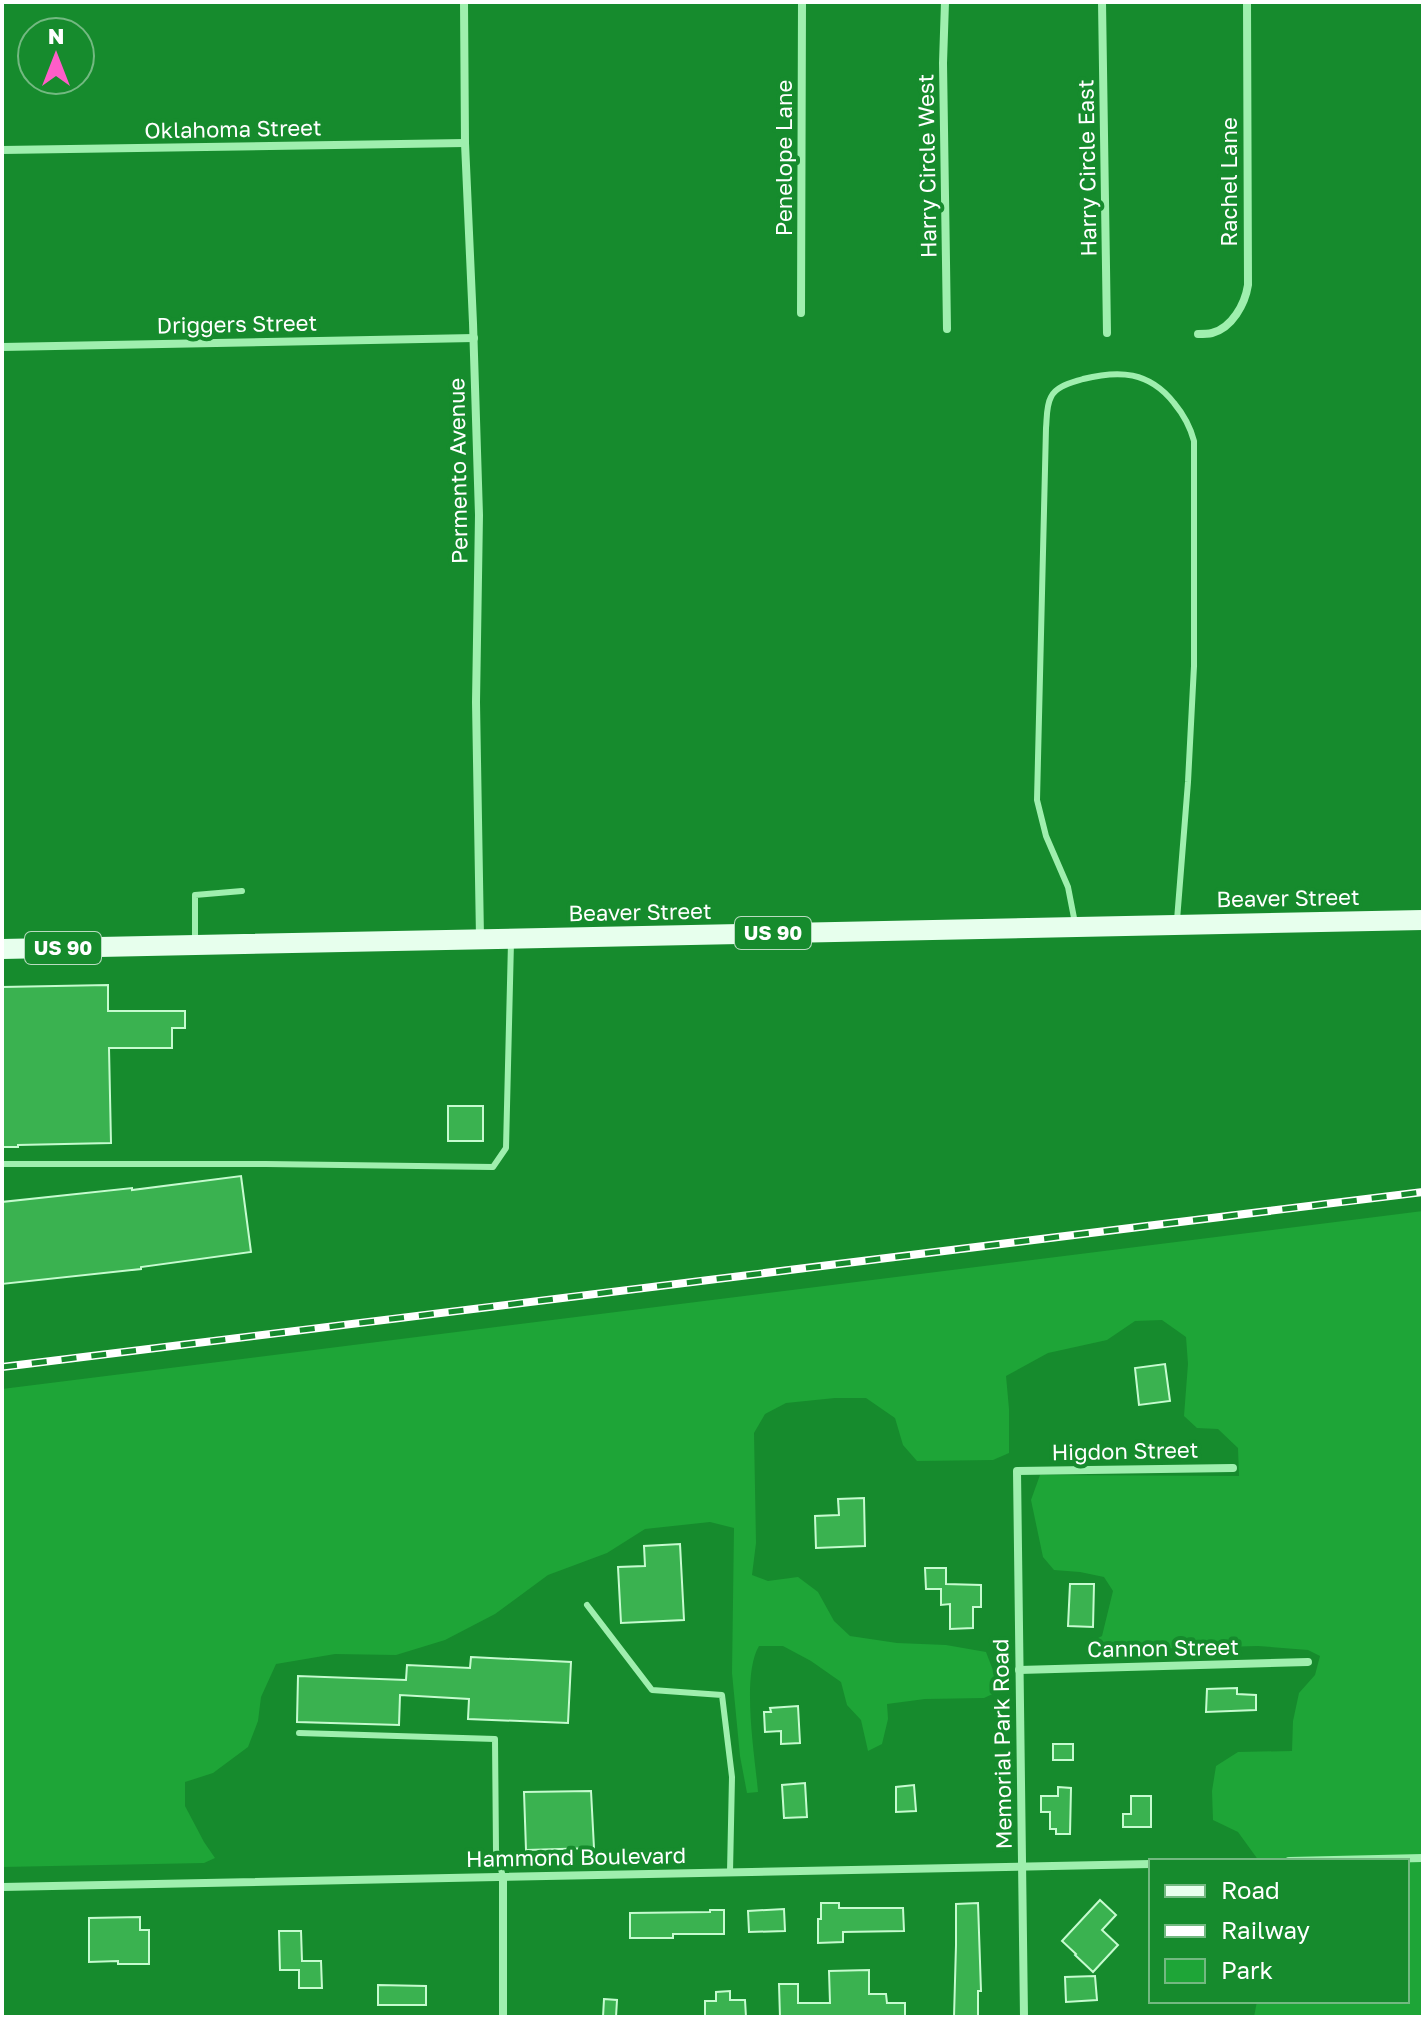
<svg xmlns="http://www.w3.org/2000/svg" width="1425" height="2019" font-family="'Golos Text',sans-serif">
  <rect width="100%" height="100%" fill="#168b2d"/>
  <path fill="#1ea537" d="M1423,1211V2017H1254L1257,2001H1407V1861H1259L1238,1832L1213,1820L1212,1791L1216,1766L1238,1752L1292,1751L1293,1721L1299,1693L1315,1675L1320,1656L1308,1650L1258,1646L1106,1650L1086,1644L1102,1636L1113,1591L1104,1577L1080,1572L1054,1570L1043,1557L1031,1500L1040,1475L1239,1476L1238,1448L1218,1429L1197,1428L1184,1416L1188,1364L1186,1337L1162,1320L1135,1321L1107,1340L1048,1353L1006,1376L1009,1409V1453L993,1460L917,1461L903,1445L895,1418L866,1398H835L786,1403L765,1414L754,1433L756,1543L752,1575L768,1581L798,1577L818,1592L834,1621L850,1636L897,1643L946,1645L986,1652L994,1673L997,1692L984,1698L925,1699L887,1704L888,1719L882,1744L868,1751L861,1720L847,1705L841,1682L811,1661L783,1646H759C741,1676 755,1756 758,1792L747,1793L740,1756L732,1673L734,1528L710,1522L645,1529L607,1553L548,1575L495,1614L445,1640L396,1655L335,1654L276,1664L261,1697L258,1721L248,1747L213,1773L185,1782V1806L204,1842L215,1858L204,1863L2,1867V1389Z"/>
  <g fill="#3ab250" stroke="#c6fbcf" stroke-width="2">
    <path d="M108,985V1011H185V1028H172V1048H109L111,1143L18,1145V1147H2V987Z"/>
    <rect x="448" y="1106" width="35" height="35"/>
    <path d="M241,1176L251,1252L141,1267V1269L2,1284V1202L132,1188V1190Z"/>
    <path d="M1165,1364L1170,1401L1139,1405L1135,1368Z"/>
    <path d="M864,1498L865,1546L816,1548L815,1516L839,1515L838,1499Z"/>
    <path d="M680,1544L684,1620L621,1623L618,1567L645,1566L644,1546Z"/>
    <path d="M925,1568H946V1584L981,1585V1607H973V1628L950,1629V1604L941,1605V1589H926Z"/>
    <path d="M1070,1584H1094L1093,1627L1068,1626Z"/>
    <path d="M471,1657L571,1662L568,1723L468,1719L469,1699L400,1695L399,1725L297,1722L298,1676L406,1680L407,1665L470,1668Z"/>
    <path d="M1237,1688V1694L1256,1695V1710L1206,1712L1207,1689Z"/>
    <path d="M798,1706L800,1743L781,1744V1731L765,1732L764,1712H771L770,1708Z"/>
    <rect x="1053" y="1744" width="20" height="16"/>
    <path d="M805,1783L807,1817L784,1818L782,1785Z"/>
    <path d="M914,1785L916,1811L896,1812V1787Z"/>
    <path d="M1058,1787L1071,1788L1070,1834H1056V1829H1050V1812H1041V1796H1058Z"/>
    <path d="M591,1791L594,1848L526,1850L524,1792Z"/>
    <path d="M1131,1796H1151V1827H1123V1814H1131Z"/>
    <path d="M1100,1900L1116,1915L1102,1930L1118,1945L1093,1972L1075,1955L1076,1954L1062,1941Z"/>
    <path d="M821,1903H839V1908H903L904,1931L843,1932V1942L818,1943V1919H821Z"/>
    <path d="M978,1903L981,1991H978V2017H954L956,1945V1904Z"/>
    <path d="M784,1909L785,1931L749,1932L748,1911Z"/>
    <path d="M710,1910H724V1934H673V1938H630V1913L710,1912Z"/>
    <path d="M140,1917V1930H149V1964H118V1961L89,1962V1918Z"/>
    <path d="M279,1931H301L302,1961H321L322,1988H299V1970H280Z"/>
    <path d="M869,1970V1994H886L887,2003H905V2017H780L779,1984H798V2003H830L829,1971Z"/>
    <path d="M1095,1976L1097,2000L1066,2002L1065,1977Z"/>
    <path d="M378,1985L426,1986V2005H378Z"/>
    <path d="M730,1991V2000H745L746,2017H705V2001H716V1992Z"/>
    <path d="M604,1999L617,2000L616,2017H603Z"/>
  </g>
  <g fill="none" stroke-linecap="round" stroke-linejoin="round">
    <g stroke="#9fefae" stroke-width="6">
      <path d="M1075,923L1068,887L1046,836L1037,800L1046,428C1047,419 1046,406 1051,397C1056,386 1071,383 1083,379C1119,370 1149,371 1174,403C1184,415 1190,426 1194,441V666L1188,782L1177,920"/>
      <path d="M195,942V895L242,891"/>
      <path d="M2,1164H266L493,1167L506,1148L511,942"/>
      <path d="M587,1605L652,1690L722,1695L732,1777L730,1872"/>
      <path d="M299,1733L495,1739L496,1850L503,1877"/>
    </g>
    <g stroke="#9fefae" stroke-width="8">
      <path d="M464,2L465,143L473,323L479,515L476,702L480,937"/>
      <path d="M945,2L943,63L947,329"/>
      <path d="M1102,2L1107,333"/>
      <path d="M2,150L465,143"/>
      <path d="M801,313L802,2"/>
      <path d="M1198,334C1203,334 1208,334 1212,333C1232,328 1245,304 1248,285L1247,2"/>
      <path d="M2,347L474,338"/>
      <path d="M1019,1670L1308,1662"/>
      <path d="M1289,1861L1423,1858"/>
      <path d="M503,1877V2017"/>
      <path d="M2,1887L1151,1864"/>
      <path d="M1024,2017L1017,1471L1233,1468"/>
    </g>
    <path stroke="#e7ffed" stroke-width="20" d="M2,949L1423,920"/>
    <defs>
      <path id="rail" d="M2,1367L1423,1192"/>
    </defs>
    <use href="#rail" stroke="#fff" stroke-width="8"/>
    <use href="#rail" stroke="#168b2d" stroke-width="5" stroke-dasharray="15" stroke-linecap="butt"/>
  </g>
  <g text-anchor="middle" stroke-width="8" stroke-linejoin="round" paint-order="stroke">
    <g fill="#168b2d" stroke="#b9dcc0" stroke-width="2">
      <rect x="735" y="917" width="76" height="32" rx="6"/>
      <rect x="25" y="932" width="76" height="32" rx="6"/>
    </g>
    <g font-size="20" font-weight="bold" fill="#fff">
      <text x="773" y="940">US 90</text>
      <text x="63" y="955">US 90</text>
    </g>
    <g font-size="22" fill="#fff" stroke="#168b2d">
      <text transform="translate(233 129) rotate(-1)" y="8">Oklahoma Street</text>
      <text transform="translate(784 158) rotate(-90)" y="8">Penelope Lane</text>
      <text transform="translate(927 166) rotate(-91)" y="8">Harry Circle West</text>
      <text transform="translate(1087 168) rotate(-91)" y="8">Harry Circle East</text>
      <text transform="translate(1229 182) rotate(-90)" y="8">Rachel Lane</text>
      <text transform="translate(237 324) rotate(-1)" y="8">Driggers Street</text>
      <text transform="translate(458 471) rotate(-91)" y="8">Permento Avenue</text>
      <text transform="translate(1288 898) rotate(-1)" y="8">Beaver Street</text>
      <text transform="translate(640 912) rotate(-1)" y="8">Beaver Street</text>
      <text transform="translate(1125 1451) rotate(-1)" y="8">Higdon Street</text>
      <text transform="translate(1163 1648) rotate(-1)" y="8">Cannon Street</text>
      <text transform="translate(1002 1744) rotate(-91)" y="8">Memorial Park Road</text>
      <text transform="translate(576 1857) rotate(-1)" y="8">Hammond Boulevard</text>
    </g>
  </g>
  <rect width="1425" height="2019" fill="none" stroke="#ffffff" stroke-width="8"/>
  <rect x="1149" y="1859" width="260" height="144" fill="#168b2d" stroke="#73b981" stroke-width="2"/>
  <rect x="1165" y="1885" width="40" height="12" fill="#e7ffed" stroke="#73b981" stroke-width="2"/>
  <text x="1221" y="1899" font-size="24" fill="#ffffff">Road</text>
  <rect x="1165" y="1925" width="40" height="12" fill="#ffffff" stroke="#73b981" stroke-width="2"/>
  <text x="1221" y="1939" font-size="24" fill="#ffffff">Railway</text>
  <rect x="1165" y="1959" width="40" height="24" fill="#1ea537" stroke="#73b981" stroke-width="2"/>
  <text x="1221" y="1979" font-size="24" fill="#ffffff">Park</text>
  <g transform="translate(56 56)"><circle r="38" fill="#168b2d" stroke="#73b981" stroke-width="2"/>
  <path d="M0-6L14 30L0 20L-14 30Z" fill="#ff5dc8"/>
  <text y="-12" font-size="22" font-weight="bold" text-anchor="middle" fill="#ffffff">N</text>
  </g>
</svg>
